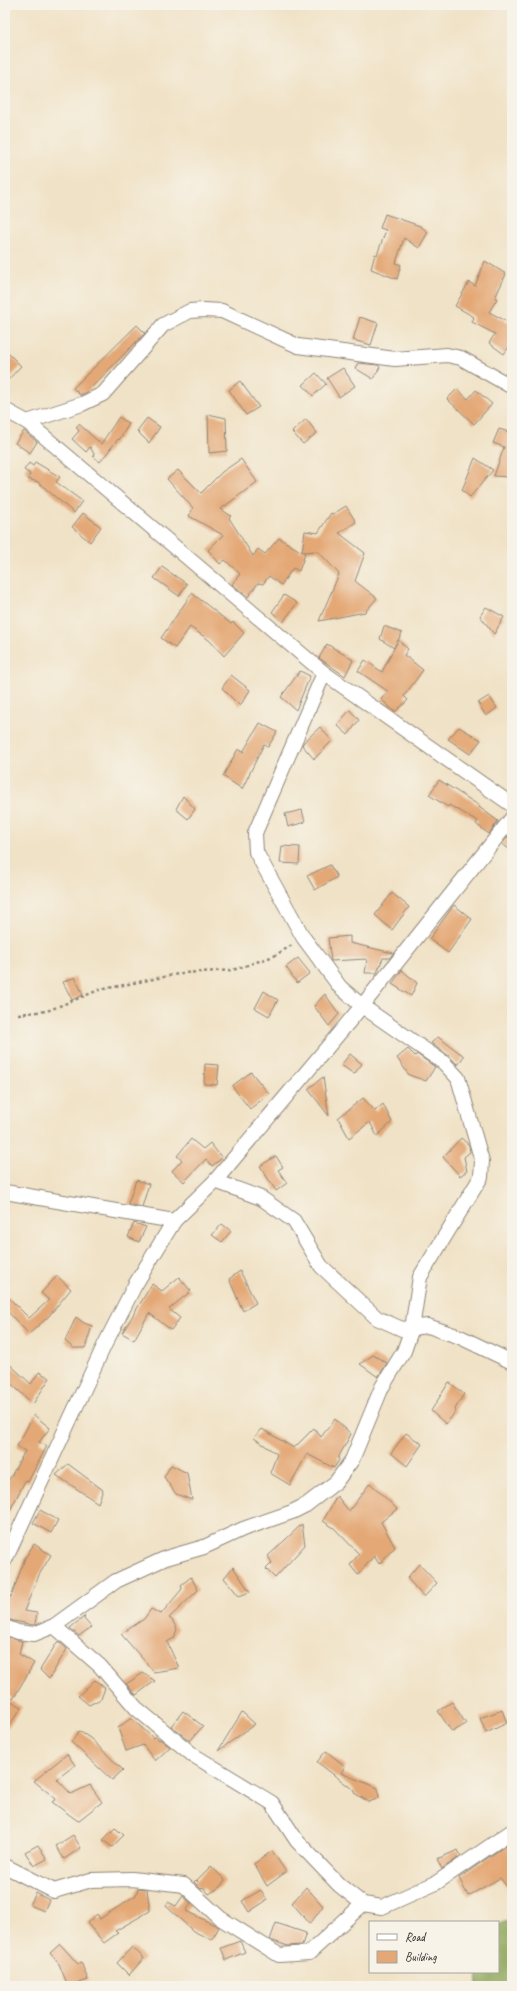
<svg xmlns="http://www.w3.org/2000/svg" width="517" height="1991" font-family="Caveat,sans-serif">
  <rect width="100%" height="100%" fill="#f7f3e8"/>
  <filter id="ink" filterUnits="userSpaceOnUse"><feTurbulence type="fractalNoise" baseFrequency=".025" numOctaves="2"/><feDisplacementMap in="SourceGraphic" scale="8" xChannelSelector="R" yChannelSelector="G"/><feConvolveMatrix kernelMatrix="1 2 1 2 8 2 1 2 1" color-interpolation-filters="sRGB"/></filter>
  <filter id="wash" filterUnits="userSpaceOnUse"><feTurbulence type="fractalNoise" baseFrequency=".012" numOctaves="4" result="noise"/><feDisplacementMap in="SourceGraphic" scale="16" xChannelSelector="R" yChannelSelector="G"/><feGaussianBlur stdDeviation="0.9" result="paint"/><feColorMatrix in="noise" values="0 0 0 0 0 0 0 0 0 0 0 0 0 0 0 0 0 1.4 0 .05"/><feComposite in="paint" operator="in"/></filter>
  <g filter="url(#wash)">
    <rect width="100%" height="100%" fill="#f0e2c6"/>
    <path fill="#8ca658" stroke="#5c6842" d="M512,1920V1986H478L477,1972H498V1924Z"/>
    <g id="blocks">
      <g fill="#e4a876">
        <path d="M385,214L420,226L428,232L419,248L404,238L396,263L401,265L397,279L371,269L375,254L377,255L386,230L380,228Z"/>
        <path d="M485,261L506,274L495,298L497,299L489,312L512,324V342L504,354L489,343L495,334L472,322L474,317L455,306L469,282L475,286Z"/>
        <path d="M360,317L378,323L371,345L353,340Z"/>
        <path d="M137,325L145,333L87,392L80,395L73,388Z"/>
        <path d="M5,350L21,366L5,383Z"/>
        <path d="M358,363L378,365L380,367L373,379L355,368Z"/>
        <path d="M343,368L355,386L339,397L327,378Z"/>
        <path d="M316,373L326,384L313,396L303,385Z"/>
        <path d="M240,381L259,407L246,415L229,390Z"/>
        <path d="M457,389L468,399L476,390L492,404L474,424L447,399Z"/>
        <path d="M208,414L226,418L227,451L209,453Z"/>
        <path d="M119,417L129,424L119,440L118,439L100,462L93,456L94,454L90,447L86,452L72,439L79,431L76,427L79,424L101,444Z"/>
        <path d="M147,418L160,427L149,443L137,431Z"/>
        <path d="M306,419L317,433L303,444L292,432Z"/>
        <path d="M499,429L509,432L512,429V460L508,477L494,476L504,447L493,443Z"/>
        <path d="M24,431L37,442L30,453L15,443Z"/>
        <path d="M475,458L493,470L470,497L462,490Z"/>
        <path d="M241,459L257,482L221,509L231,516L229,518L253,556L258,549L265,554L279,538L302,552L305,531L318,533L331,513L333,514L346,506L356,522L339,533L365,553L355,581L377,598L365,612L319,621L339,574L318,551L303,552L305,554L299,571L293,568L281,585L269,576L263,584L258,583L248,597L232,584L240,574L225,560L220,564L208,550L223,535L189,516L193,508L167,479L178,470L201,493L222,472Z"/>
        <path d="M35,462L60,477L56,482L82,501L74,513L38,482L28,479L30,474L24,470L29,463L33,466Z"/>
        <path d="M83,513L101,527L90,542L72,527Z"/>
        <path d="M162,567L187,584L179,596L154,578Z"/>
        <path d="M192,593L231,624L233,622L244,633L224,656L209,640L190,627L175,648L161,638Z"/>
        <path d="M284,595L297,603L283,622L272,612Z"/>
        <path d="M486,607L504,617L494,634L480,616Z"/>
        <path d="M384,626L402,633L394,648L380,639Z"/>
        <path d="M398,640L408,649L404,655L423,670L404,696L408,700L395,712L381,699L389,692L358,671L365,660L382,672Z"/>
        <path d="M327,644L353,660L345,676L319,658Z"/>
        <path d="M300,671L310,676L296,710L281,697Z"/>
        <path d="M231,675L250,690L240,706L222,688Z"/>
        <path d="M489,696L497,708L486,716L478,703Z"/>
        <path d="M350,710L359,720L348,735L337,725Z"/>
        <path d="M260,723L277,732L268,747L264,744L242,789L223,776L238,749L243,752Z"/>
        <path d="M320,727L332,741L314,759L302,745L304,742Z"/>
        <path d="M459,727L481,740L470,754L448,739Z"/>
        <path d="M439,780L480,806L479,807L498,821L489,834L476,824L478,821L449,805L448,807L429,795Z"/>
        <path d="M183,796L195,809L188,819L176,809Z"/>
        <path d="M302,810L305,822L288,827L285,814Z"/>
        <path d="M512,832V851L502,844Z"/>
        <path d="M282,846L300,847L299,864L280,863Z"/>
        <path d="M330,865L337,877L315,890L307,876Z"/>
        <path d="M392,893L409,907L392,930L375,915Z"/>
        <path d="M454,905L472,919L448,953L429,939Z"/>
        <path d="M350,936V943L393,953L390,958H383L377,973H365L367,959L331,961L328,938Z"/>
        <path d="M298,958L310,973L297,983L286,967Z"/>
        <path d="M402,970L417,983L411,996L392,984Z"/>
        <path d="M75,977L83,995L72,1000L63,982Z"/>
        <path d="M264,991L278,1000L269,1016L255,1008Z"/>
        <path d="M325,994L339,1014L329,1026L314,1006Z"/>
        <path d="M438,1037L464,1056L458,1065L449,1056L431,1043Z"/>
        <path d="M408,1049L415,1056L417,1054L435,1067L426,1081L409,1075L397,1058Z"/>
        <path d="M350,1054L362,1064L354,1074L341,1065Z"/>
        <path d="M205,1064L219,1065L217,1085L204,1084Z"/>
        <path d="M251,1072L269,1094L250,1109L232,1086Z"/>
        <path d="M323,1077L329,1116L308,1089Z"/>
        <path d="M363,1098L375,1111L383,1104L392,1122L377,1136L370,1122L349,1138L338,1118Z"/>
        <path d="M461,1138L469,1145L470,1152L464,1157L467,1171L460,1176L443,1157Z"/>
        <path d="M191,1139L203,1149L210,1143L222,1158L212,1166L206,1159L184,1182L172,1171L182,1160L177,1156Z"/>
        <path d="M276,1156L283,1167L278,1170L287,1183L276,1191L260,1166Z"/>
        <path d="M136,1180L149,1184L142,1207L128,1204Z"/>
        <path d="M134,1223L146,1227L139,1242L128,1237Z"/>
        <path d="M222,1224L231,1231L222,1242L212,1235Z"/>
        <path d="M240,1271L256,1303L243,1311L229,1279Z"/>
        <path d="M57,1276L71,1289L48,1317L29,1334L5,1309V1294L29,1318L49,1300L41,1293Z"/>
        <path d="M179,1277L191,1291L169,1309L180,1318L171,1330L149,1313L134,1340L122,1333L152,1284L162,1291Z"/>
        <path d="M76,1317L84,1323L92,1326L85,1348H73L65,1341Z"/>
        <path d="M373,1355L387,1363L378,1377L360,1364Z"/>
        <path d="M5,1360L31,1384L39,1372L50,1378L33,1404L5,1378Z"/>
        <path d="M449,1382L464,1394L455,1409L456,1411L446,1424L431,1411Z"/>
        <path d="M34,1415L50,1428L39,1442L47,1446L28,1482L25,1481L5,1520V1487L25,1451L17,1446Z"/>
        <path d="M335,1419L351,1434L338,1458L339,1460L334,1468L307,1454L290,1485L270,1473L277,1454L254,1438L262,1429L294,1448L314,1428L321,1437Z"/>
        <path d="M406,1433L422,1444L407,1466L391,1453Z"/>
        <path d="M68,1464L103,1490L98,1503L56,1475Z"/>
        <path d="M171,1465L187,1473L192,1500L176,1494L164,1477Z"/>
        <path d="M370,1483L397,1509L381,1522L395,1547L379,1564L374,1556L358,1575L350,1565L359,1554L334,1528L323,1521L337,1496L349,1511Z"/>
        <path d="M40,1510L58,1520L51,1533L33,1523Z"/>
        <path d="M302,1524L305,1545L275,1578L266,1569L272,1563L268,1556Z"/>
        <path d="M34,1544L51,1555L39,1575L24,1611L37,1613L35,1624L33,1625L5,1619V1593L11,1597L25,1558Z"/>
        <path d="M419,1564L437,1583L424,1597L407,1578Z"/>
        <path d="M233,1567L250,1592L239,1596L224,1578Z"/>
        <path d="M191,1577L198,1590L169,1618L172,1620L177,1629L174,1638L167,1642L179,1668L154,1672L121,1634L144,1619L151,1609L161,1614L182,1589L181,1585Z"/>
        <path d="M85,1616L84,1619L91,1627L79,1636L70,1628Z"/>
        <path d="M5,1636L22,1641L19,1654L34,1663L13,1699L5,1693Z"/>
        <path d="M58,1641L67,1649L49,1679L40,1670Z"/>
        <path d="M143,1673L155,1681L136,1695L126,1684Z"/>
        <path d="M95,1680L105,1688L101,1699L89,1705L78,1696Z"/>
        <path d="M9,1700L22,1707L5,1731V1713Z"/>
        <path d="M452,1702L466,1724L452,1732L438,1711Z"/>
        <path d="M502,1710L507,1723L486,1733L480,1718Z"/>
        <path d="M183,1711L203,1726L190,1741L171,1726Z"/>
        <path d="M242,1712L255,1724L218,1751Z"/>
        <path d="M131,1718L153,1738L155,1736L159,1740L160,1739L170,1747L155,1761L143,1745L126,1751L118,1728Z"/>
        <path d="M79,1731L90,1738L123,1770L112,1780L71,1742Z"/>
        <path d="M326,1751L345,1766L341,1773L378,1788L379,1798L369,1802L354,1793L355,1791L317,1762Z"/>
        <path d="M67,1754L75,1765L57,1779L71,1794L90,1785L102,1802L78,1821L52,1802L56,1799L34,1781Z"/>
        <path d="M115,1828L124,1835L112,1847L103,1840Z"/>
        <path d="M73,1835L81,1848L64,1859L56,1846Z"/>
        <path d="M512,1841V1893L500,1878L468,1896L459,1878Z"/>
        <path d="M38,1845L47,1859L34,1866L25,1852Z"/>
        <path d="M458,1850L461,1856L442,1869L437,1859Z"/>
        <path d="M272,1851L286,1872L267,1886L254,1864Z"/>
        <path d="M211,1866L225,1880L220,1887L209,1894L203,1887L201,1889L194,1882L196,1880L198,1882L197,1880Z"/>
        <path d="M306,1887L323,1906L310,1924L292,1903Z"/>
        <path d="M138,1888L147,1889L150,1911L115,1931L118,1933L104,1943L87,1923L97,1914L100,1919L136,1895Z"/>
        <path d="M261,1890L267,1900L249,1912L242,1901Z"/>
        <path d="M36,1893L49,1900L44,1911L30,1905Z"/>
        <path d="M183,1896L191,1903L186,1911L219,1927L212,1940L193,1931L166,1906L168,1902L176,1906Z"/>
        <path d="M276,1923L306,1933L302,1945L288,1946L270,1940Z"/>
        <path d="M240,1941L245,1952L226,1960L221,1948Z"/>
        <path d="M60,1944L78,1964L81,1962L88,1980L68,1986L59,1964L50,1953Z"/>
        <path d="M132,1947L144,1958L129,1975L117,1963Z"/>
      </g>
    </g>
  </g>
  <g filter="url(#ink)">
    <use href="#blocks" fill-opacity="0" stroke="#8e8678" stroke-width="1"/>
    <g fill="none" stroke-linecap="round" stroke-linejoin="round">
      <defs>
        <g id="street">
          <path d="M5,410L27,422L324,673L512,805"/>
          <path d="M27,422L82,404L103,394L163,325L190,311L204,310L222,311L298,346L395,359L447,355L461,358L512,387"/>
          <path d="M215,1181L261,1198L294,1221L321,1266L377,1318L402,1329L428,1326L460,1337L512,1362"/>
          <path d="M5,1192L174,1221"/>
          <path d="M5,1560L104,1346L135,1285L174,1221L215,1181L362,1006L512,818"/>
          <path d="M54,1626L100,1666L136,1708L193,1755L272,1803L297,1841L339,1885L363,1904L382,1907L436,1883L512,1831"/>
          <path d="M5,1627L18,1632L34,1634L54,1626L116,1581L166,1558L204,1547L243,1529L292,1512L306,1505L336,1482L352,1460L382,1387L404,1351L412,1328L420,1277L481,1177L482,1161L458,1078L444,1063L362,1006L340,987L303,937L256,852L255,833L324,673"/>
          <path d="M5,1866L54,1891L91,1880L132,1879L184,1885L220,1918L279,1955L309,1953L363,1904"/>
        </g>
      </defs>
      <use href="#street" stroke="#8e8678" stroke-width="16"/>
      <path stroke="#8e8678" stroke-width="2.5" stroke-dasharray="3 3" stroke-linecap="butt" d="M18,1014L47,1011L99,990L183,973L233,970L274,956L292,945"/>
      <use href="#street" stroke="#fff" stroke-width="14"/>
    </g>
  </g>
  <rect width="517" height="1991" fill="none" stroke="#f7f3e8" stroke-width="20"/>
  <rect x="369" y="1921" width="130" height="52" fill="#f7f3e8" stroke="#a5a39c"/>
  <rect x="377" y="1934" width="20" height="6" fill="#ffffff" stroke="#a5a39c"/>
  <text x="405" y="1941" font-size="12" fill="#2b2b2b">Road</text>
  <rect x="377" y="1951" width="20" height="12" fill="#e4a876" stroke="#a5a39c"/>
  <text x="405" y="1961" font-size="12" fill="#2b2b2b">Building</text>
</svg>
